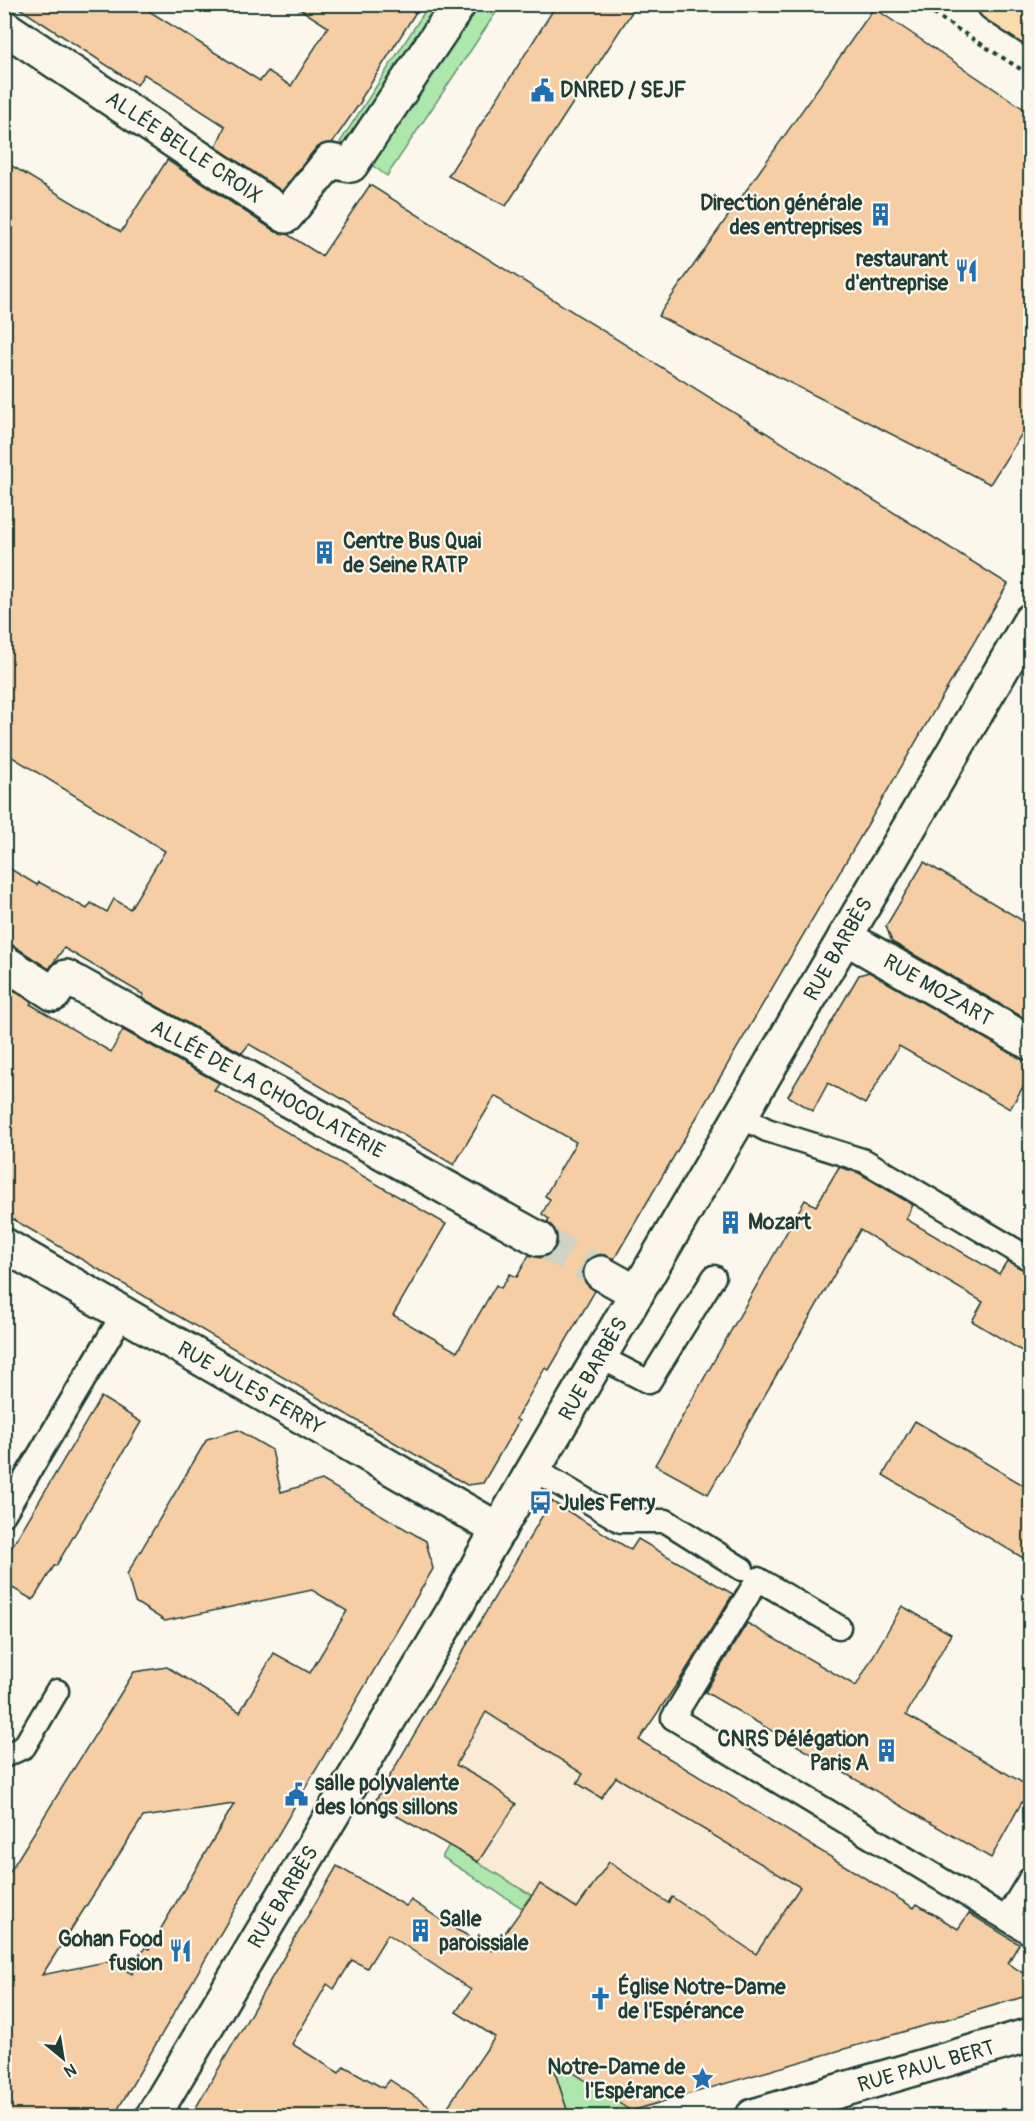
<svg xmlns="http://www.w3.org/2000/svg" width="1035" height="2121" font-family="Pangolin,sans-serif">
  <rect width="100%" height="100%" fill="#fbf7ec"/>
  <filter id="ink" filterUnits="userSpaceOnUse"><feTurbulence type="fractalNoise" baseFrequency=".0167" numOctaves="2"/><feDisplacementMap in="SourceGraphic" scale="12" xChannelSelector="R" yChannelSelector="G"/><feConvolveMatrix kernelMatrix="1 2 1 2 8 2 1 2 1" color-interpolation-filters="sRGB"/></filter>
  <g filter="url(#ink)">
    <path fill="#faebd7" d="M486,1713L520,1734L529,1719L639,1740L855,1870L734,2052L577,1909L540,1884L531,1895L413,1825Z"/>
    <g fill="#ade7ac" stroke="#669270" stroke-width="1.5">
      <path d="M429,5H501L387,176L340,142Z"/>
      <path d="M449,1845L531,1895L522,1908L442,1857Z"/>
      <path d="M539,2022L631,2111L611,2116H569Z"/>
    </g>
    <g fill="#f6cea5" stroke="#1f3d34" stroke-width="1.5" fill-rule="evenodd">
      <path d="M13,4H138L260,81L268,71L291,86L328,27L292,4H421L361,99L362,100L332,143L323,144L315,149L282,191L216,147L225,126L144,74L137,85Z"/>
      <path d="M557,4H637L506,206L448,176Z"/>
      <path d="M874,8L1030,113V421L990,484L658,316Z"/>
      <path d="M167,160L276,232L287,234L322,256L370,185L1008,584L614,1259L600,1254L591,1257L585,1263L582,1273L585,1282L595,1291L549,1370L545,1368L516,1419L519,1421L483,1483L467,1485L4,1214V985L32,1002L30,1004L111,1052L123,1030L219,1083L214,1090L446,1224L393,1315L457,1352L496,1285L501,1288L510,1274L517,1277L529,1255L540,1258L548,1255L555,1249L558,1239L555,1230L547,1222L549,1219L542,1214L550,1199L545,1196L576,1142L495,1096L454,1165L249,1044L242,1053L142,998L144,995L64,948L49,969L14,946L4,943V865L37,885L39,882L87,909L91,903L107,912L114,899L130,909L165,851L4,752V161L121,232Z"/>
      <path d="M924,862L1030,925V1012L1026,1019L892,942L886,926Z"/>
      <path d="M869,972L1021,1059L1030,1062V1075L1010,1109L899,1046L865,1104L828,1083L813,1111L788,1096L859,975Z"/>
      <path d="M839,1167L859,1173L913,1205L906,1219L999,1274L1007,1261L1030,1273V1356L972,1321L983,1302L860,1230L708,1494L655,1465L805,1200L816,1206Z"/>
      <path d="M101,1397L141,1422L56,1566H54L33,1600L4,1583V1560Z"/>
      <path d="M915,1421L1030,1489V1562L883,1475Z"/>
      <path d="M238,1430L272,1450L281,1492L322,1480L426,1541L433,1569L114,2116H4V1881L134,1672L167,1667L240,1712L274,1653L310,1673L347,1611L312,1590L165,1621L135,1602L127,1574L207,1439ZM234,1804L149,1949L145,1947L132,1974L110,1961L42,1975L143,1817Z"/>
      <path d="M551,1501L631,1550L638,1539L733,1594L681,1678L639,1740L914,1908L917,1904L958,1929L969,1913L1019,1944L1008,1963L1030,1978V1985L1023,1997L631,2111L550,2057L569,2116H191L337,1866L406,1906L411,1900L453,1928L465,1934L492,1951L540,1884L577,1908L609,1862L668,1903L672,1897L756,1954L800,1887L616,1777L601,1798L577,1783L583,1774L486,1712L456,1765L488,1783L516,1804L478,1862L374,1803ZM388,1934L471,1990L456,2012L495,2037L442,2115L390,2080L383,2088L344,2066L339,2073L292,2044L327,1984L334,1989L352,1960L367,1968Z"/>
      <path d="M902,1606L951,1634L906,1715L1030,1787L991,1858L705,1692L747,1623L856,1686Z"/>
    </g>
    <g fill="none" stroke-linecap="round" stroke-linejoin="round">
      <path stroke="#cfd2c7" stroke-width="33" stroke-dasharray="33 16" stroke-linecap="butt" d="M539,1239L601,1273"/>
      <defs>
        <g id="service">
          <path d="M740,1116L767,1130L865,1161L1030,1259"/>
          <path d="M600,1357L649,1382L714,1277"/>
          <path d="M534,1469L621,1521H666L742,1569"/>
          <path d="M4,1514L123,1314"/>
          <path d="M839,1627L758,1579L673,1718L1030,1933"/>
          <path d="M4,1756L24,1747L57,1691"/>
          <path d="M1007,1917L1030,1879"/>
        </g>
        <g id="minor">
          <path d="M4,27L286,216L330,161L351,165L459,4"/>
          <path d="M845,937L1030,1043"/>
          <path d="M4,962L54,994L66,977L539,1239"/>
          <path d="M4,1245L499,1530"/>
          <path d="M601,1273L637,1293"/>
          <path d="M753,2116L1030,2035"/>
        </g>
        <path id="secondary" d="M153,2116L457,1605L483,1556L1030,621"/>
        <path id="primary" d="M994,4L1030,28"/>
      </defs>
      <use href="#service" stroke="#1f3d34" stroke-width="27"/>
      <use href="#minor" stroke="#1f3d34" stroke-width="38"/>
      <use href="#secondary" stroke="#1f3d34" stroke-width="38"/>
      <use href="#primary" stroke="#1f3d34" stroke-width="38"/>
      <path stroke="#1f3d34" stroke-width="4" stroke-dasharray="4.5 4.5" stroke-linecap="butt" d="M918,4L1030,75"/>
      <use href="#service" stroke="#fbf7ec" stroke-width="22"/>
      <use href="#minor" stroke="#fbf7ec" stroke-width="33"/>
      <use href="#secondary" stroke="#fbf7ec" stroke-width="33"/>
      <use href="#primary" stroke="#fcdcac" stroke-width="33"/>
    </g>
  </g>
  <defs>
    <symbol id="civic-bare" viewBox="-9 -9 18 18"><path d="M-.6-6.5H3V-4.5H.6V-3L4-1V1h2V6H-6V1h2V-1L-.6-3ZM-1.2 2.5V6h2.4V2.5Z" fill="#1f6fb2" stroke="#fbf7ec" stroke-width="2.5" paint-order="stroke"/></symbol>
    <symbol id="building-bare" viewBox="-9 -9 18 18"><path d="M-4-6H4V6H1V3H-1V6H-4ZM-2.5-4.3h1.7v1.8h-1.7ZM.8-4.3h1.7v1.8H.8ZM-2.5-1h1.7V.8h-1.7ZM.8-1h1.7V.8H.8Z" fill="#1f6fb2" stroke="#fbf7ec" stroke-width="2.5" paint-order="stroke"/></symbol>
    <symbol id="restaurant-bare" viewBox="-9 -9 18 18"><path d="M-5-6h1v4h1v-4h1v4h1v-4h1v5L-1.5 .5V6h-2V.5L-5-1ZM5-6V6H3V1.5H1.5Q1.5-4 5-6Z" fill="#1f6fb2" stroke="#fbf7ec" stroke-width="2.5" paint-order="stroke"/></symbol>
    <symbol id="bus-bare" viewBox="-9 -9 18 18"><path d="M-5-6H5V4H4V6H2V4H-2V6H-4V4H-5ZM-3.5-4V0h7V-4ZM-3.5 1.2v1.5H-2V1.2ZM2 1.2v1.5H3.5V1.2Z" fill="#1f6fb2" stroke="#fbf7ec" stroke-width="2.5" paint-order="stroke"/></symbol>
    <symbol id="church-bare" viewBox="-9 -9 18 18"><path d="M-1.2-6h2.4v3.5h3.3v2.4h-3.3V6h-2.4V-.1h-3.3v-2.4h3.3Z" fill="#1f6fb2" stroke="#fbf7ec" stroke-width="2.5" paint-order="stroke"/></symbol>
    <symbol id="sight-bare" viewBox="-9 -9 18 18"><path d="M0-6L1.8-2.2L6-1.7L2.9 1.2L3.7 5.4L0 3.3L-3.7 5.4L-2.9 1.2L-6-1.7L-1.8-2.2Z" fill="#1f6fb2" stroke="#fbf7ec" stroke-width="2.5" paint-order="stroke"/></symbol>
  </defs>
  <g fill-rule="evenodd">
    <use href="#civic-bare" x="526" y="74" width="33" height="33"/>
    <use href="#building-bare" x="864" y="198" width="33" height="33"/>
    <use href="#restaurant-bare" x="950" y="254" width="33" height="33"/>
    <use href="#building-bare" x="308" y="536" width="33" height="33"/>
    <use href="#building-bare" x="714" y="1206" width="33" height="33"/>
    <use href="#bus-bare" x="524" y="1486" width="33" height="33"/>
    <use href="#building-bare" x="870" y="1734" width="33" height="33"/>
    <use href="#civic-bare" x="280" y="1778" width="33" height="33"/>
    <use href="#building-bare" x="404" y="1914" width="33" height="33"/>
    <use href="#restaurant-bare" x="164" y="1934" width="33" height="33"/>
    <use href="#church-bare" x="584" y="1982" width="33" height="33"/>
    <use href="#sight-bare" x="686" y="2062" width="33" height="33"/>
  </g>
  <g text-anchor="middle" stroke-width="4.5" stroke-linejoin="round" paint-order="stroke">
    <g font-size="21" font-weight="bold" fill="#1f3d34" stroke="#fbf7ec" text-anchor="start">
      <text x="560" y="97">DNRED / SEJF</text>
      <text x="862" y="210" text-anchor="end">Direction générale<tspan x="862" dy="24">des entreprises</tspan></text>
      <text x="948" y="266" text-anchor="end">restaurant<tspan x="948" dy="24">d'entreprise</tspan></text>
      <text x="343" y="548">Centre Bus Quai<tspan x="343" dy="24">de Seine RATP</tspan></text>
      <text x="748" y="1229">Mozart</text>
      <text x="559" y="1510">Jules Ferry</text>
      <text x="869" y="1746" text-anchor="end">CNRS Délégation<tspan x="869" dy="24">Paris A</tspan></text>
      <text x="315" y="1790">salle polyvalente<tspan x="315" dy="24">des longs sillons</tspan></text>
      <text x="439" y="1926">Salle<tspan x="439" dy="24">paroissiale</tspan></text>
      <text x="163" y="1946" text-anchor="end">Gohan Food<tspan x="163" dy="24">fusion</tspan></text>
      <text x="618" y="1994">Église Notre-Dame<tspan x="618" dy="24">de l'Espérance</tspan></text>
      <text x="685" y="2074" text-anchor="end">Notre-Dame de<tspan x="685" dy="24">l'Espérance</tspan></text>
    </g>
    <g font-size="21" fill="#1f3d34" stroke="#fbf7ec">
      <text transform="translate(184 147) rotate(34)" y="7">ALLÉE BELLE CROIX</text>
      <text transform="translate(838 949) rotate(-60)" y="7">RUE BARBÈS</text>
      <text transform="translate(938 990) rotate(30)" y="7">RUE MOZART</text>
      <text transform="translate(268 1089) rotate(29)" y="7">ALLÉE DE LA CHOCOLATERIE</text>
      <text transform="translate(593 1369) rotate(-60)" y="7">RUE BARBÈS</text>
      <text transform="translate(251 1388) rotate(30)" y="7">RUE JULES FERRY</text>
      <text transform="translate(283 1897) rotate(-59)" y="7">RUE BARBÈS</text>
      <text transform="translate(926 2066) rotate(-16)" y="7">RUE PAUL BERT</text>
    </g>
  </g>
  <rect width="1035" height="2121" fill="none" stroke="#fbf7ec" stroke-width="24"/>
  <rect x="12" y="12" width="1011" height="2097" fill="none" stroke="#1f3d34" stroke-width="2" filter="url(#ink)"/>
  <g transform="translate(63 2058) rotate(150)" stroke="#fbf7ec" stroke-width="4.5" paint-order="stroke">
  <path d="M0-4.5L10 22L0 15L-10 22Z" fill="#1f3d34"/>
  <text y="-9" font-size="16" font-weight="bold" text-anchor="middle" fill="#1f3d34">N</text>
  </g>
</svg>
